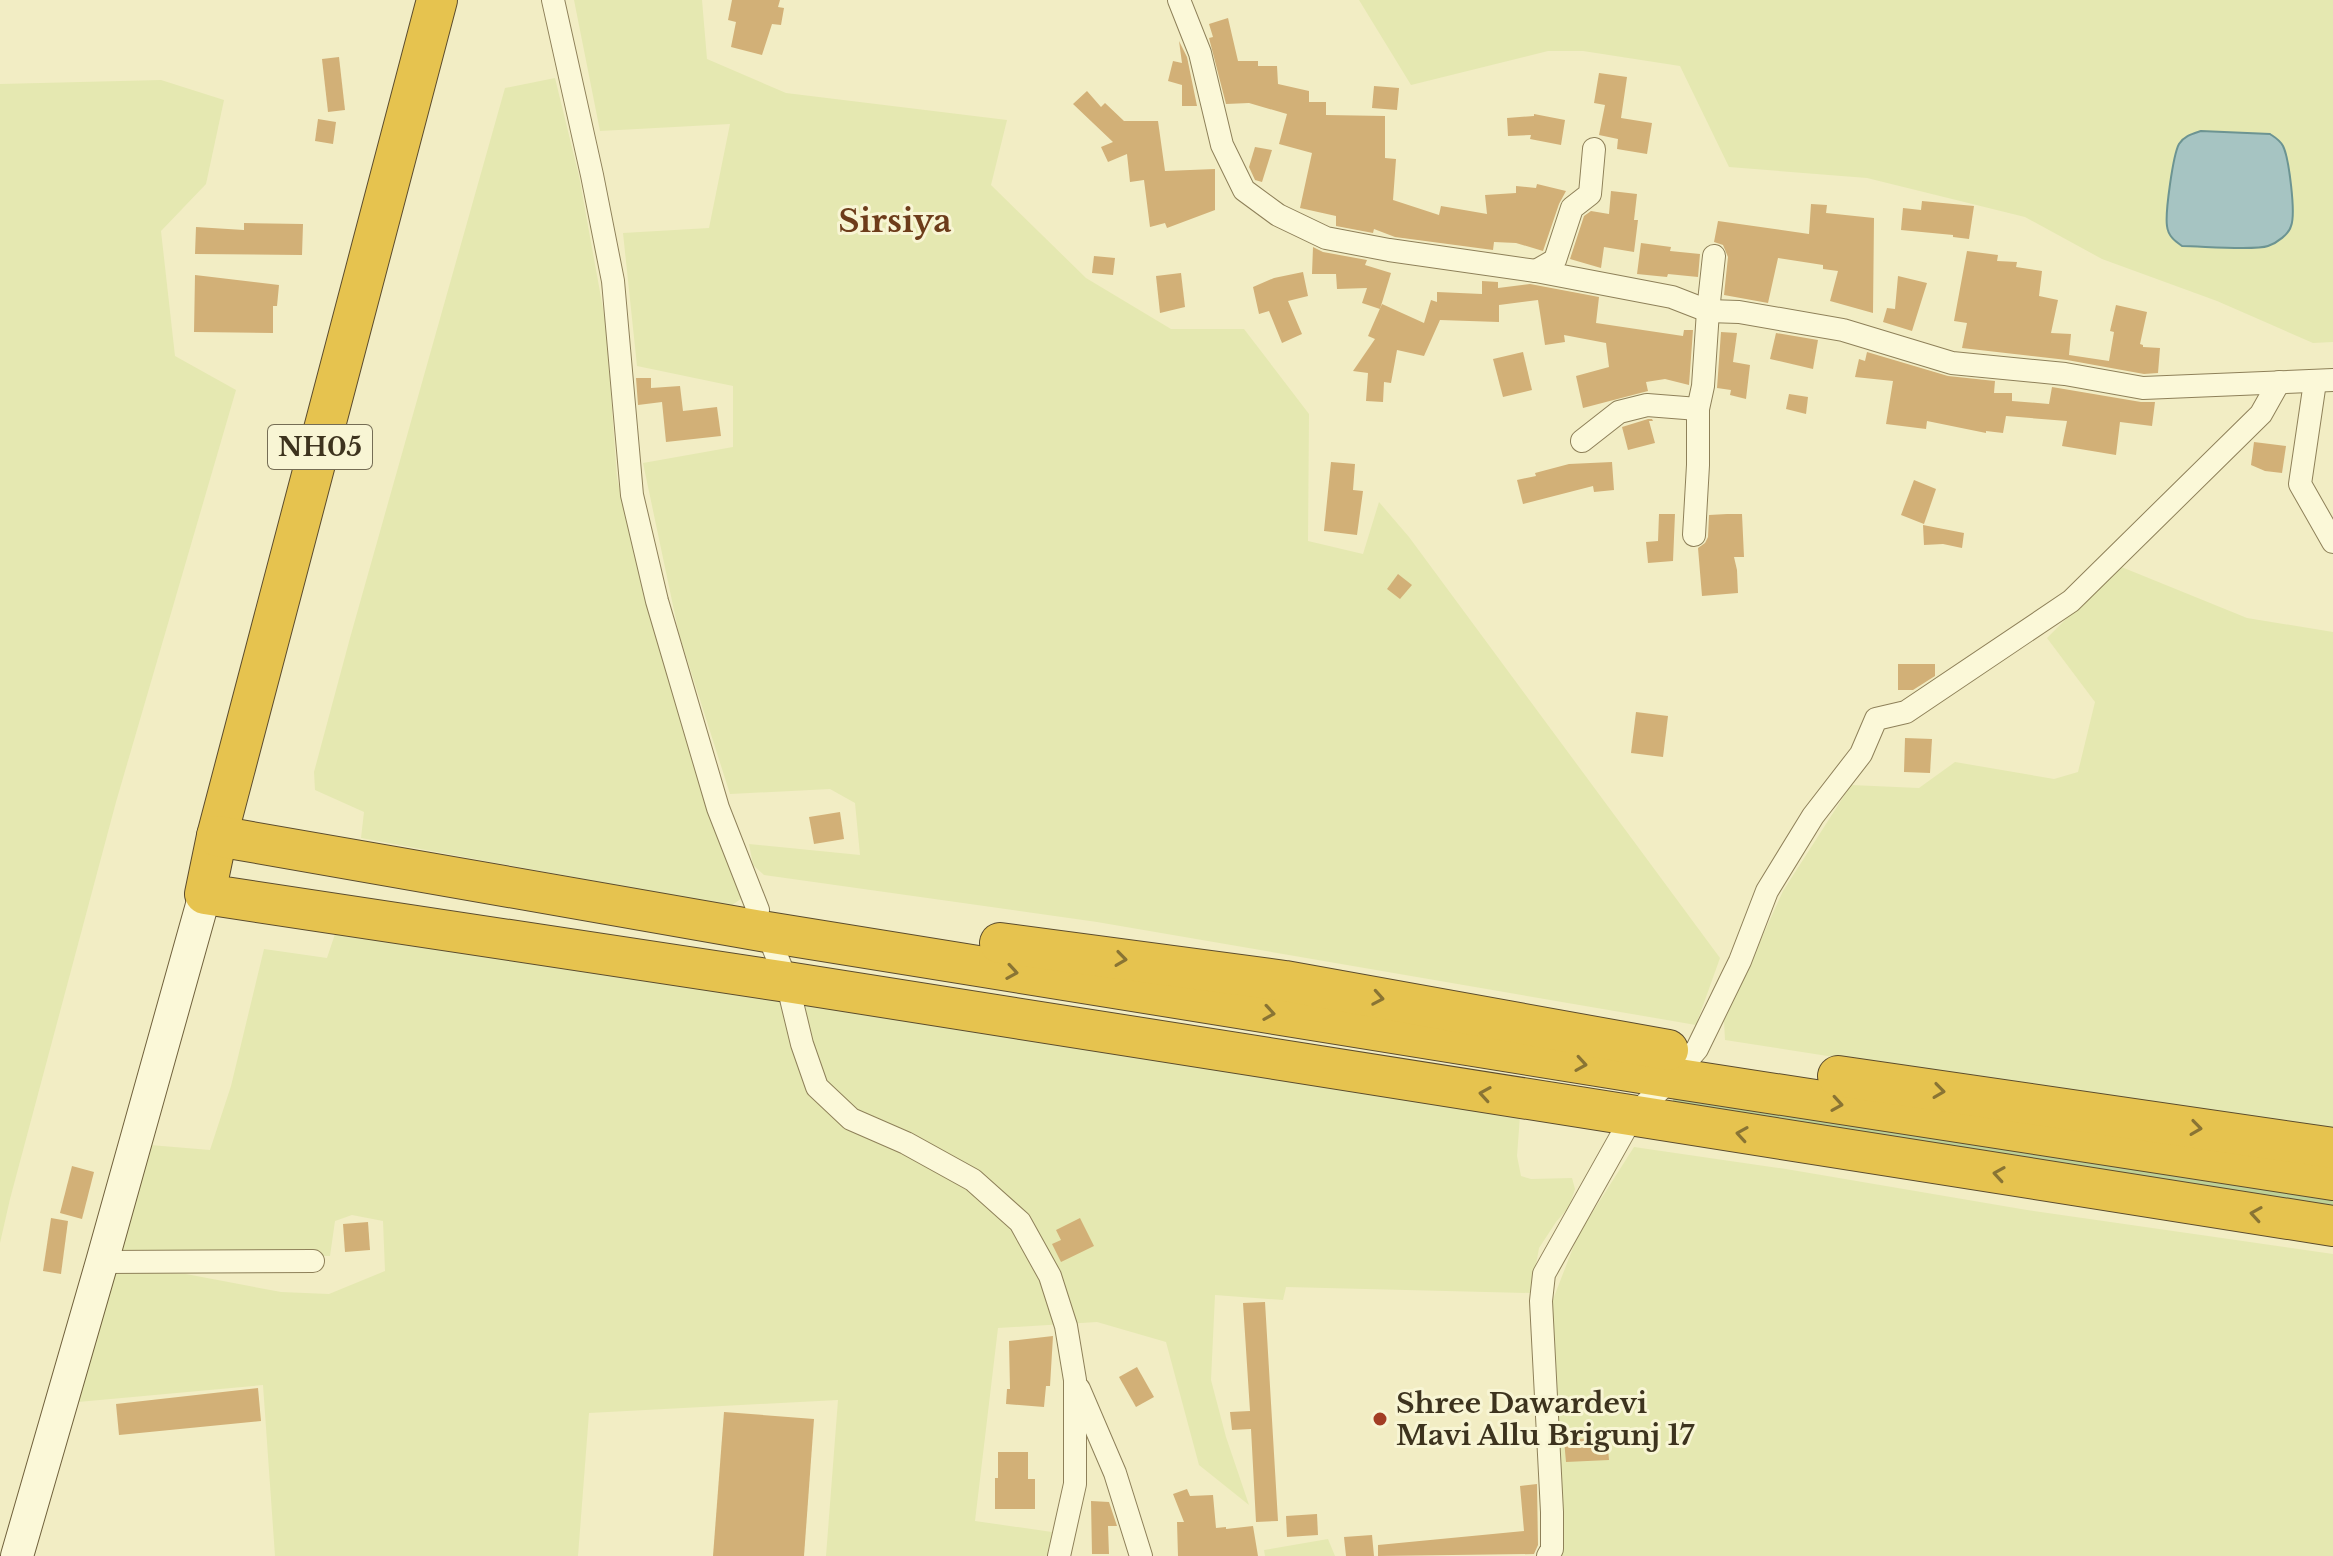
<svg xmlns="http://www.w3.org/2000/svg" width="2333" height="1556" font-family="'Libre Baskerville',serif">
  <rect width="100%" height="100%" fill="#f2edc4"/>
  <g fill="#e5e8b1">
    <path d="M574,0H702L707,59L786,93L1007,120L991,185L1086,278L1171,329H1244L1309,414L1308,541L1363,554L1379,502L1409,537L1720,958L1696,1025L1097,922L764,875L753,865L749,844L860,855L855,803L830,789L730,794L679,634L643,463L733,447V386L637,366L623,233L709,228L730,124L600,131Z"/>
    <path d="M1359,0H2333V342L2313,343L2217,301L2102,259L2025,217L1867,178L1729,167L1680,66L1583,51H1548L1411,85Z"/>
    <path d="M555,78L579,176L606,325L617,478L645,594L742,898L731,906L361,838L364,812L315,790L314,772L350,638L505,88Z"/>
    <path d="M161,80L224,100L206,184L161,231L175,356L236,390L116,802L10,1199L0,1243V84Z"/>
    <path d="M2119,566L2247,618L2333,632V1135L1725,1040L1724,1021L1783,891L1851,785L1919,788L1955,762L2054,779L2078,772L2095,702L2047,638Z"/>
    <path d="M336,931L1520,1116L1517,1156L1521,1176L1531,1179L1572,1178L1575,1189L1569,1207L1556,1222L1539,1248L1531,1293L1286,1287L1283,1300L1215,1295L1211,1380L1226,1437L1249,1505L1199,1465L1166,1342L1097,1322L998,1328L975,1521L1052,1532L1048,1556H826L838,1400L589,1413L578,1556H275L263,1385L78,1402L116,1272L186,1274L281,1292L329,1294L385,1271L383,1221L352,1215L335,1221L330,1256L120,1255L150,1145L210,1150L231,1086L264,949L327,958Z"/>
    <path d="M1634,1147L1786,1169L2027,1210L2333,1254V1556H1538L1557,1555L1563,1536L1550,1322L1552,1302L1578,1235Z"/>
    <path d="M1328,1539L1335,1556H1265L1264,1550Z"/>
  </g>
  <path fill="#bed197" d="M1674,1097L2333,1192V1212L1672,1104Z"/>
  <path fill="#a6c4c2" stroke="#6c9492" stroke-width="2" d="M2201,131L2270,134C2276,138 2280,140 2283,146C2289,158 2296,214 2291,226C2289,234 2277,243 2268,246C2254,251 2201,246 2182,246C2175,241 2168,236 2167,226C2165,213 2173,155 2179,144C2184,136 2192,134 2201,131Z"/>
  <g fill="#d2b077">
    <path d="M732,0H780L778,7L784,8L781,25L772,24L762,55L731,47L736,22L728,20Z"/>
    <path d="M1228,18L1238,61H1258V66H1277L1278,84L1309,91V102H1326V115L1385,116V158L1396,159L1393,200L1439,215L1441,206L1487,214L1485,195L1516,193V186L1536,188L1537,184L1566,191L1559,204L1543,251L1516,243L1494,242L1493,250L1395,237L1374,229L1373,233L1336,226V216L1300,208L1312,153L1279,144L1287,114L1249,103L1226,104L1209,38L1213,37L1209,24Z"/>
    <path d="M1179,41L1187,57L1197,106H1182V85L1168,81L1173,61L1182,63Z"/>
    <path d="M339,57L345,110L328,112L322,59Z"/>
    <path d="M1599,73L1627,77L1621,118L1652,123L1647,154L1617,149L1618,139L1599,135L1605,105L1594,103Z"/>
    <path d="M1374,86L1399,88L1397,110L1372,108Z"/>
    <path d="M1087,91L1101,107L1105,103L1124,121H1158L1165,171L1215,169V210L1167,228L1165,223L1150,227L1144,180L1130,182L1127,154L1108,162L1101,147L1113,142L1073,104Z"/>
    <path d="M1534,114L1565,120L1561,145L1530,139L1531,135L1508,136L1507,118L1534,116Z"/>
    <path d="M318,119L336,122L333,144L315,141Z"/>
    <path d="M1255,147L1272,150L1262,182L1255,180L1249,167Z"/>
    <path d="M1611,191L1637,194L1634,220H1638L1634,252L1604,247L1601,268L1570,259L1584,216L1591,211L1609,214Z"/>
    <path d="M1922,201L1974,206L1969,239L1953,237V235L1901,230L1903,208L1921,210Z"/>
    <path d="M1811,204L1827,205L1826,213L1874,218L1873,313L1830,301L1838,271L1823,269V265L1778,258L1768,303L1724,295L1728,257L1723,245L1714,242L1718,221L1809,234Z"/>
    <path d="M244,223L303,224L302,255L195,254L196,227L244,230Z"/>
    <path d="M1641,243L1671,247L1670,251L1700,254L1698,277L1668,274L1667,277L1637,274Z"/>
    <path d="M1313,247L1323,252L1367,260L1365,265L1391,273L1380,309L1362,303L1367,288L1337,289L1336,274H1312Z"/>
    <path d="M1967,251L1998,255L1997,261L2017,262L2016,267L2042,271L2039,296L2058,300L2051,333L2071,334L2069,355L2109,361L2114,332L2110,331L2116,305L2147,312L2140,344L2143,345V347L2160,348L2158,373L2144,374L2067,360L1962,348L1967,323L1954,321Z"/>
    <path d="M1094,256L1115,258L1113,275L1092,273Z"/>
    <path d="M1303,272L1308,296L1288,301L1302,334L1282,343L1269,311L1259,314L1253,287L1274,278Z"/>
    <path d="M1181,273L1185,307L1160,313L1156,276Z"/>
    <path d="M195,275L279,285L277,306H273V333L194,332Z"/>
    <path d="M1898,276L1927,283L1912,331L1883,322L1887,308L1895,309Z"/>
    <path d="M1482,281L1498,282V288L1530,284L1599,297L1596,323L1683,336L1684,330H1693L1689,385L1665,379L1646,382L1648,391L1583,408L1576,376L1609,367L1606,343L1564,335L1565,342L1545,345L1538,300L1499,305V322L1440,320L1424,356L1397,350L1391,383L1384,382L1383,402L1366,401L1368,373L1353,371L1375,339L1368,336L1382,304L1424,323L1431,300L1437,302V292L1482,294Z"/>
    <path d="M1721,332L1737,333L1733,362L1750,365L1746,399L1730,395L1731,390L1717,388Z"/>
    <path d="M1776,333L1818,340L1813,369L1770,359Z"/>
    <path d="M1523,352L1532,390L1503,397L1493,359Z"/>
    <path d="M1867,352L1948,376L1995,381L1994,393H2012V401L2049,404L2052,387L2141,402H2155L2152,426L2120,422L2116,455L2062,446L2067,421L2006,416L2003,433L1986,431V433L1927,421L1926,429L1886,424L1893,381L1855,377L1859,359L1865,361Z"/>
    <path d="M636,378H651V388L680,386L683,411L717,407L721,436L666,442L662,402L638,405Z"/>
    <path d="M1789,394L1808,397L1806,414L1786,409Z"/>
    <path d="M1648,419H1652L1653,421H1649L1655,443L1628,450L1622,427Z"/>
    <path d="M2254,442L2286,446L2282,473L2265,471L2251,465Z"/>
    <path d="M1331,462L1355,464L1353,490L1363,491L1357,535L1324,531Z"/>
    <path d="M1612,462L1614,490L1594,492L1593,486L1523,504L1517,480L1536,476L1535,473L1569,464Z"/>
    <path d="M1914,480L1936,489L1924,524L1901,515Z"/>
    <path d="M1659,514H1675L1673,561L1648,563L1646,542L1658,541Z"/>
    <path d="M1727,514H1742L1744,557H1734L1737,570L1738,593L1702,596L1698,548L1705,543L1708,537L1709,515Z"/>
    <path d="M1923,525L1964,533L1962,548L1943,544L1924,545Z"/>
    <path d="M1398,574L1412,585L1400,599L1387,589Z"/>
    <path d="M1898,664H1935V676L1913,690H1898Z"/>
    <path d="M1636,712L1668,716L1663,757L1631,753Z"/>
    <path d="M1905,738L1932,739L1930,773L1904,772Z"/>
    <path d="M840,812L844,839L814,844L809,817Z"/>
    <path d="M72,1166L94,1172L82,1219L60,1213Z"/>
    <path d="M51,1218L68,1221L61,1274L43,1271Z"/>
    <path d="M1080,1218L1094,1246L1061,1262L1052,1244L1061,1240L1056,1230Z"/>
    <path d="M368,1222L370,1250L345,1252L343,1224Z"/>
    <path d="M1265,1302L1278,1521L1256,1522L1251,1429L1232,1430L1230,1412L1250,1411L1243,1303Z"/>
    <path d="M1053,1336L1050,1386H1046L1044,1407L1006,1404L1007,1389H1010L1009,1341Z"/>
    <path d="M1137,1367L1154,1397L1136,1407L1119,1377Z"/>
    <path d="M258,1388L261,1421L119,1435L116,1404Z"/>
    <path d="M724,1412L814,1419L804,1556H713Z"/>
    <path d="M1607,1437L1609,1460L1566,1462L1564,1440Z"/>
    <path d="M998,1452H1028V1479H1035V1509H995V1478H998Z"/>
    <path d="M1537,1484L1538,1545L1534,1554L1378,1556V1545L1524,1531L1520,1486Z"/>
    <path d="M1187,1489L1190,1496L1213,1495L1216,1528L1226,1527V1529L1253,1526L1258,1556H1178L1177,1522H1184L1173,1494Z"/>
    <path d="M1091,1501L1109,1502L1117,1526H1108L1109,1554H1092Z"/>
    <path d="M1317,1514L1318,1535L1287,1537L1286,1516Z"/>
    <path d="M1372,1535L1374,1556H1346L1344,1537Z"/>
  </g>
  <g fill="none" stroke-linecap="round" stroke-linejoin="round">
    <defs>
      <g id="street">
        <path d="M553,0L592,175L613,281L632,495L657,601L718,808L758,910"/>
        <path d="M1179,0L1200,53L1222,145L1244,190L1278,215L1326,238L1389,250L1536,271L1672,297L1708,311L1739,312L1843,330L1952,363L2065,374L2143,388L2333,380"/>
        <path d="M1536,271L1555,260L1572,208L1590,194L1594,149"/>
        <path d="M2315,382L2300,484L2333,542"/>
        <path d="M1582,441L1619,412L1647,405L1698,409"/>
        <path d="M1694,535L1698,465V409L1703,386L1708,311L1714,256"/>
        <path d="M767,932L787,982L802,1044L817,1087L851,1119L906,1143L973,1180L1020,1222L1050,1276L1066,1326L1075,1380V1484L1059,1556"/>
        <path d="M102,1262L313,1261"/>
        <path d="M1079,1389L1115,1473L1141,1556"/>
        <path d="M1548,1556L1552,1549V1512L1541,1301L1544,1274L1632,1117L1672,1078L1697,1049L1740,961L1767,891L1813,816L1861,754L1876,719L1906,712L2071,601L2261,414L2279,382"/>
      </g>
      <path id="secondary" d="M17,1556L102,1262L205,894"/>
      <g id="highway">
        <path d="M437,0L217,836L205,894L787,982L2333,1226"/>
        <path d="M217,836L767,932L1672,1078L2333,1180"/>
        <path d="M1000,943L1285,981L1668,1050"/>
        <path d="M1838,1076L2333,1148"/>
      </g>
    </defs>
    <use href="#street" stroke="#8e8059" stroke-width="24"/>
    <use href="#secondary" stroke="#70613c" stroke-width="34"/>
    <use href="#highway" stroke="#5c4c2d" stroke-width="42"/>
    <use href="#street" stroke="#fbf8d8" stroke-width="22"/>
    <use href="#secondary" stroke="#fbf8d8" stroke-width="32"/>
    <use href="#highway" stroke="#e6c34f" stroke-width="40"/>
  </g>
  <defs><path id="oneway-chevron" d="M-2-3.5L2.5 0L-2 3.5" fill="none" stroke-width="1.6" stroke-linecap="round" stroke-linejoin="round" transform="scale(2)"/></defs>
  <g stroke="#897434">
    <use href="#oneway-chevron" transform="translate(1121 959) rotate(8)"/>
    <use href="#oneway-chevron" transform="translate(1012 972) rotate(9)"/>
    <use href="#oneway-chevron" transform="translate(1378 998) rotate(10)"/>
    <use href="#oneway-chevron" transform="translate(1269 1013) rotate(9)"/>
    <use href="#oneway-chevron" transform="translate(1581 1064) rotate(9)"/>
    <use href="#oneway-chevron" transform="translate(1939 1091) rotate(8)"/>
    <use href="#oneway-chevron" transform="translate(1485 1094) rotate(-171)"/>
    <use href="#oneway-chevron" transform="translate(1837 1104) rotate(9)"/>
    <use href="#oneway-chevron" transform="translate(2196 1128) rotate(8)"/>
    <use href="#oneway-chevron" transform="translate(1742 1134) rotate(-171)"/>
    <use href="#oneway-chevron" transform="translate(1999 1174) rotate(-171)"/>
    <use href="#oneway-chevron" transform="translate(2256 1214) rotate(-171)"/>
  </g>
  <circle fill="#a23d24" stroke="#f8f5d4" stroke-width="3" cx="1380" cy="1419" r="8"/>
  <g text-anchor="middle" stroke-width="6" stroke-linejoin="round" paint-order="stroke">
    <rect fill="#f8f5d4" stroke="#756d55" stroke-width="2" x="268" y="425" width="104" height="44" rx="6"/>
    <g font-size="26" font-weight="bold" fill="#3d331e">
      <text x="320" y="456">NH05</text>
    </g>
    <g font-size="28" font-weight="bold" fill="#3d331e" stroke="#f8f5d4" text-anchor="start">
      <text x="1396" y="1413">Shree Dawardevi<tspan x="1396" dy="32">Mavi Allu Brigunj 17</tspan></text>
    </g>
    <g font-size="32" font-weight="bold" fill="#6d3c1a" stroke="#f8f5d4">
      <text x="895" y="232">Sirsiya</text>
    </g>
  </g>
</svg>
